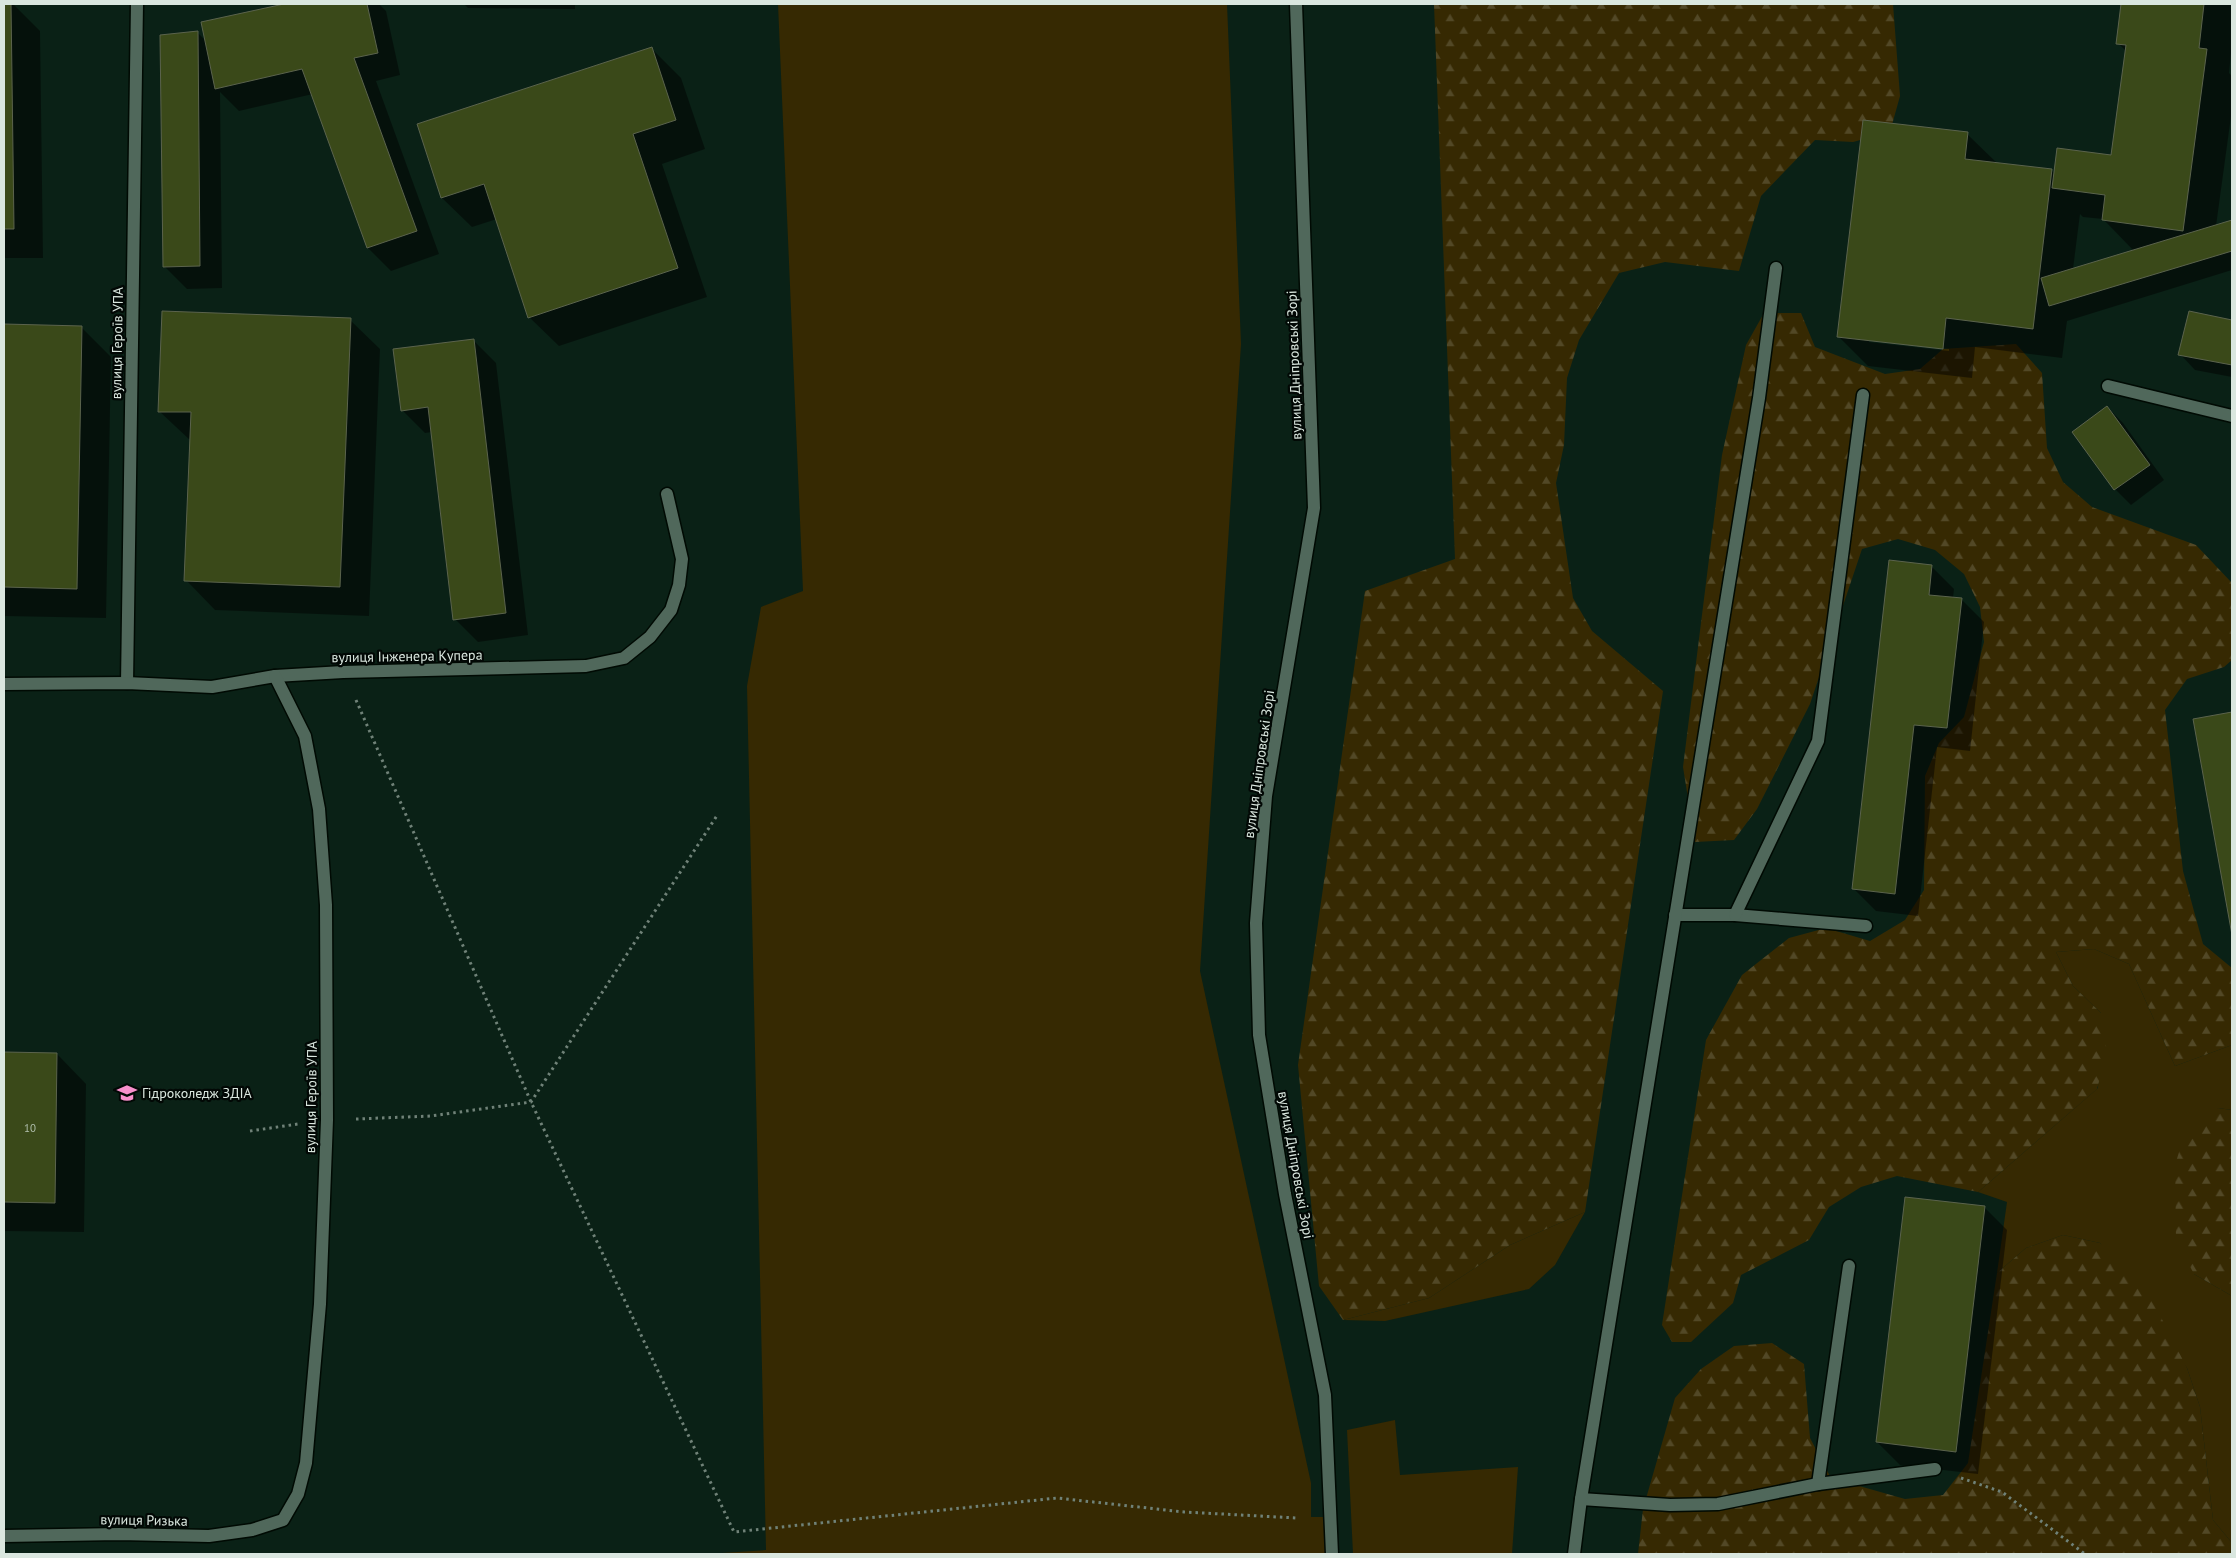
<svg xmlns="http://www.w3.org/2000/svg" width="2236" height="1558" font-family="'PT Sans',sans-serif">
  <defs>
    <pattern id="forest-firs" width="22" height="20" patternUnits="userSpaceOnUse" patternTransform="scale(1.25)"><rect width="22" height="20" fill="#362902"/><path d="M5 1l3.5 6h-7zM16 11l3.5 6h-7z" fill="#524826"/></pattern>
  </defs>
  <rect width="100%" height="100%" fill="#0a2116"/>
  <g fill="#362902">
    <path d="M778,4H1227L1241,344L1200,971L1311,1483V1517H1331L1332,1554H707L766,1550L747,686L761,607L803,591Z"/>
    <path d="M2094,949L2129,964L2175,1066L2232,1045V1110L2218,1108L2194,1274L2232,1296V1543L2213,1520L2200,1407L2187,1368L2100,1243L2063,1235L2026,1248L1997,1273L2007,1202L1978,1192L2098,1088L2101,1013L2073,986L2056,952Z"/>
    <path d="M1585,1212L1555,1265L1529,1289L1385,1321L1343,1320L1429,1298L1510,1245Z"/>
    <path d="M1395,1420L1400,1475L1518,1467L1512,1554H1353L1347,1430Z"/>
  </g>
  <g fill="url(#forest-firs)">
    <path d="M1434,4H1893L1900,96L1890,132L1853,142L1815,140L1761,196L1739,271L1665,262L1619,273L1579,340L1567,378L1564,445L1556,483L1573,598L1592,631L1663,691L1585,1212L1510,1245L1429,1298L1343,1320L1319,1286L1298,1065L1365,591L1455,559Z"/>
    <path d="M1764,313H1801L1815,347L1885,374L1920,369L1943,349L2016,344L2042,373L2047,448L2063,482L2092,507L2196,545L2232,583V660L2224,667L2187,679L2165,710L2183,871L2203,944L2232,968V1045L2175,1066L2129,964L2094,949L2056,952L2073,986L2101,1013L2107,1052L2097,1089L1978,1192L1897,1176L1861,1187L1829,1207L1809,1240L1741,1275L1733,1303L1691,1342H1672L1662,1325L1706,1040L1742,975L1789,938L1826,928L1870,941L1905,920L1924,890L1925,776L1939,743L1964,717L1984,642L1980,607L1964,574L1935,550L1898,539L1862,549L1810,704L1757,809L1734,840L1695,842L1683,767L1722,455L1746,345Z"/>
    <path d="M2218,1108L2232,1110V1296L2194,1274L2176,1240L2175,1165L2186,1130Z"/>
    <path d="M2063,1235L2100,1243L2151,1298L2187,1368L2200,1407L2213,1520L2232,1543V1554H1638L1643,1509L1675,1398L1701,1369L1734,1346L1772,1343L1804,1364L1810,1438L1831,1478L1905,1499L1943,1495L1968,1463L1997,1273L2026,1248Z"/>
  </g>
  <g fill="#0007" fill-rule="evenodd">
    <path d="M4,4H13L40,31L43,258H4Z"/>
    <path d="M290,4H379L386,11L400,75L376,81L439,254L391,271L368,248L313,94L239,111L220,92L222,288L187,289L164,266L197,32L206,41L202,23Z"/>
    <path d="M464,4H575V9L468,8Z"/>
    <path d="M2123,4H2232V43L2229,73L2232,76V109L2216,226L2232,221V270L2067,321L2062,358L1975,347L1972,378L1868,366L1838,336L1967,134L1997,163L2052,171L2055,174L2112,157L2127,52L2118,43ZM2080,214L2083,217L2103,219L2134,251L2073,269ZM1869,339L1949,349V351L1869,342Z"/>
    <path d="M651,48L681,78L705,149L662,164L707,297L559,346L529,317L497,219L472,227L442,198L418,125Z"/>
    <path d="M2190,312L2232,321V377L2195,370L2180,354Z"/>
    <path d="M350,320L380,349L369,616L215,610L186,580L191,441L159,411Z"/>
    <path d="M4,326L81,327L111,357L106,618L4,616Z"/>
    <path d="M473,340L496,363L528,635L478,642L455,619L432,432L425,433L402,410Z"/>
    <path d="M2107,407L2123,423L2164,480L2131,505L2115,489L2074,432Z"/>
    <path d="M1931,566L1954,589L1953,598L1961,599L1984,622L1970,751L1937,747L1918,916L1876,911L1853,888Z"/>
    <path d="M2232,713V928L2195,720Z"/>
    <path d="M4,1053L57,1054L86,1084L84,1232L4,1231Z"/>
    <path d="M1984,1207L2007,1230L1978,1474L1900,1465L1877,1442Z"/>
  </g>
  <g fill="#3a4919" stroke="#5b634d">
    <path d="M4,4H11L14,229H4Z"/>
    <path d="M284,4H367L378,53L354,58L417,231L367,248L302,69L215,89L201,22Z"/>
    <path d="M2121,4H2204L2199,48L2207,49L2183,231L2102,220L2105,195L2052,188L2057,148L2111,155L2126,45L2116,44Z"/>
    <path d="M198,31L200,266L163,267L160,35Z"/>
    <path d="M652,47L676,120L633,134L678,268L528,318L484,184L441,198L417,124Z"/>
    <path d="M1863,120L1968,132L1965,159L2052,169L2033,329L1946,318L1943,349L1837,337Z"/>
    <path d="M2232,220V251L2049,306L2041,278Z"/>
    <path d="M162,311L351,318L340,587L184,581L191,412H158Z"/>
    <path d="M2189,311L2232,320V365L2178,355Z"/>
    <path d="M4,324L82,326L77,589L4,587Z"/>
    <path d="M474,339L506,613L453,620L428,407L401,411L393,349Z"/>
    <path d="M2107,406L2150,465L2114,490L2072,432Z"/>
    <path d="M1889,560L1932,565L1929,595L1962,598L1947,728L1914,725L1895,894L1852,889Z"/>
    <path d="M2232,712V935L2193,719Z"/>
    <path d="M4,1052L57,1053L55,1203L4,1202Z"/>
    <path d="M1905,1197L1985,1206L1956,1452L1876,1442Z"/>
  </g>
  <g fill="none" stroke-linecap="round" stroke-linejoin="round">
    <defs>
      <g id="lane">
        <path d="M2108,386L2232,416"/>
        <path d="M1675,915H1735L1866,926"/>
        <path d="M1735,915L1818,741L1863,395"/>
        <path d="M1818,1484L1849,1266"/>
        <path d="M1581,1499L1670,1505L1718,1504L1818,1484L1935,1469"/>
        <path d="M1574,1554L1581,1499L1759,398L1776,268"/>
      </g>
      <g id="street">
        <path d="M1296,4L1314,508L1266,796L1256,923L1259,1035L1285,1194L1325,1395L1332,1554"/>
        <path d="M127,683L137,4"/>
        <path d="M4,684L127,683L212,687L275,676L343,672L586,666L624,658L650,637L671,610L679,585L682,559L667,494"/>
        <path d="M4,1536L119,1534L209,1536L252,1530L283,1520L298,1494L306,1463L320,1304L327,1120L326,905L319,809L305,736L275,676"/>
      </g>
    </defs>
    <use href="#lane" stroke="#000a03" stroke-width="15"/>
    <use href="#street" stroke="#000a03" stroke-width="15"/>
    <g stroke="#708278" stroke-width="3" stroke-dasharray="2.5 4" stroke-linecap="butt">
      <path d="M356,700L531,1102L734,1532L1057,1498L1184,1512L1297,1518"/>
      <path d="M356,1119L431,1116L531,1102L718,814"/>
      <path d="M250,1131L298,1124"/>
      <path d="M1961,1478L2002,1492L2085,1554"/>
    </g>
    <use href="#lane" stroke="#50685b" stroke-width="12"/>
    <use href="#street" stroke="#50685b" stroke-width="12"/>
  </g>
  <defs>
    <symbol id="university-bare" viewBox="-9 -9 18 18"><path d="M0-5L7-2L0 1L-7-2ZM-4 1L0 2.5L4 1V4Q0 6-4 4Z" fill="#f890cc" stroke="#020805" stroke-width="2.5" paint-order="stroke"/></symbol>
  </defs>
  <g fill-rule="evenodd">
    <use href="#university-bare" x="113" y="1079" width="28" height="28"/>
  </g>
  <g text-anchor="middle" stroke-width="4.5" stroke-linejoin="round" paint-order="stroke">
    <g font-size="11" fill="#b2c0ae">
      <text x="30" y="1132">10</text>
    </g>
    <g font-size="14" fill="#dae7df" stroke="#020805">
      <text transform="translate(117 343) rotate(-89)" y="5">вулиця Героїв УПА</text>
      <text transform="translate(1294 365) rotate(-92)" y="5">вулиця Дніпровські Зорі</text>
      <text transform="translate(407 656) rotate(-1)" y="5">вулиця Інженера Купера</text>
      <text transform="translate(1259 764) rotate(-82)" y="5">вулиця Дніпровські Зорі</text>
      <text transform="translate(311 1097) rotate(-89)" y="5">вулиця Героїв УПА</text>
      <text transform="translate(1296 1165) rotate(80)" y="5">вулиця Дніпровські Зорі</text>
      <text transform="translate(144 1520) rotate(1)" y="5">вулиця Ризька</text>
    </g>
    <g font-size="14" fill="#dae7df" stroke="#020805" text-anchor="start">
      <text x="142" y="1098">Гідроколедж ЗДIА</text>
    </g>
  </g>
  <rect width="2236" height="1558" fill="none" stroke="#dae7df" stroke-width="10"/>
</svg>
